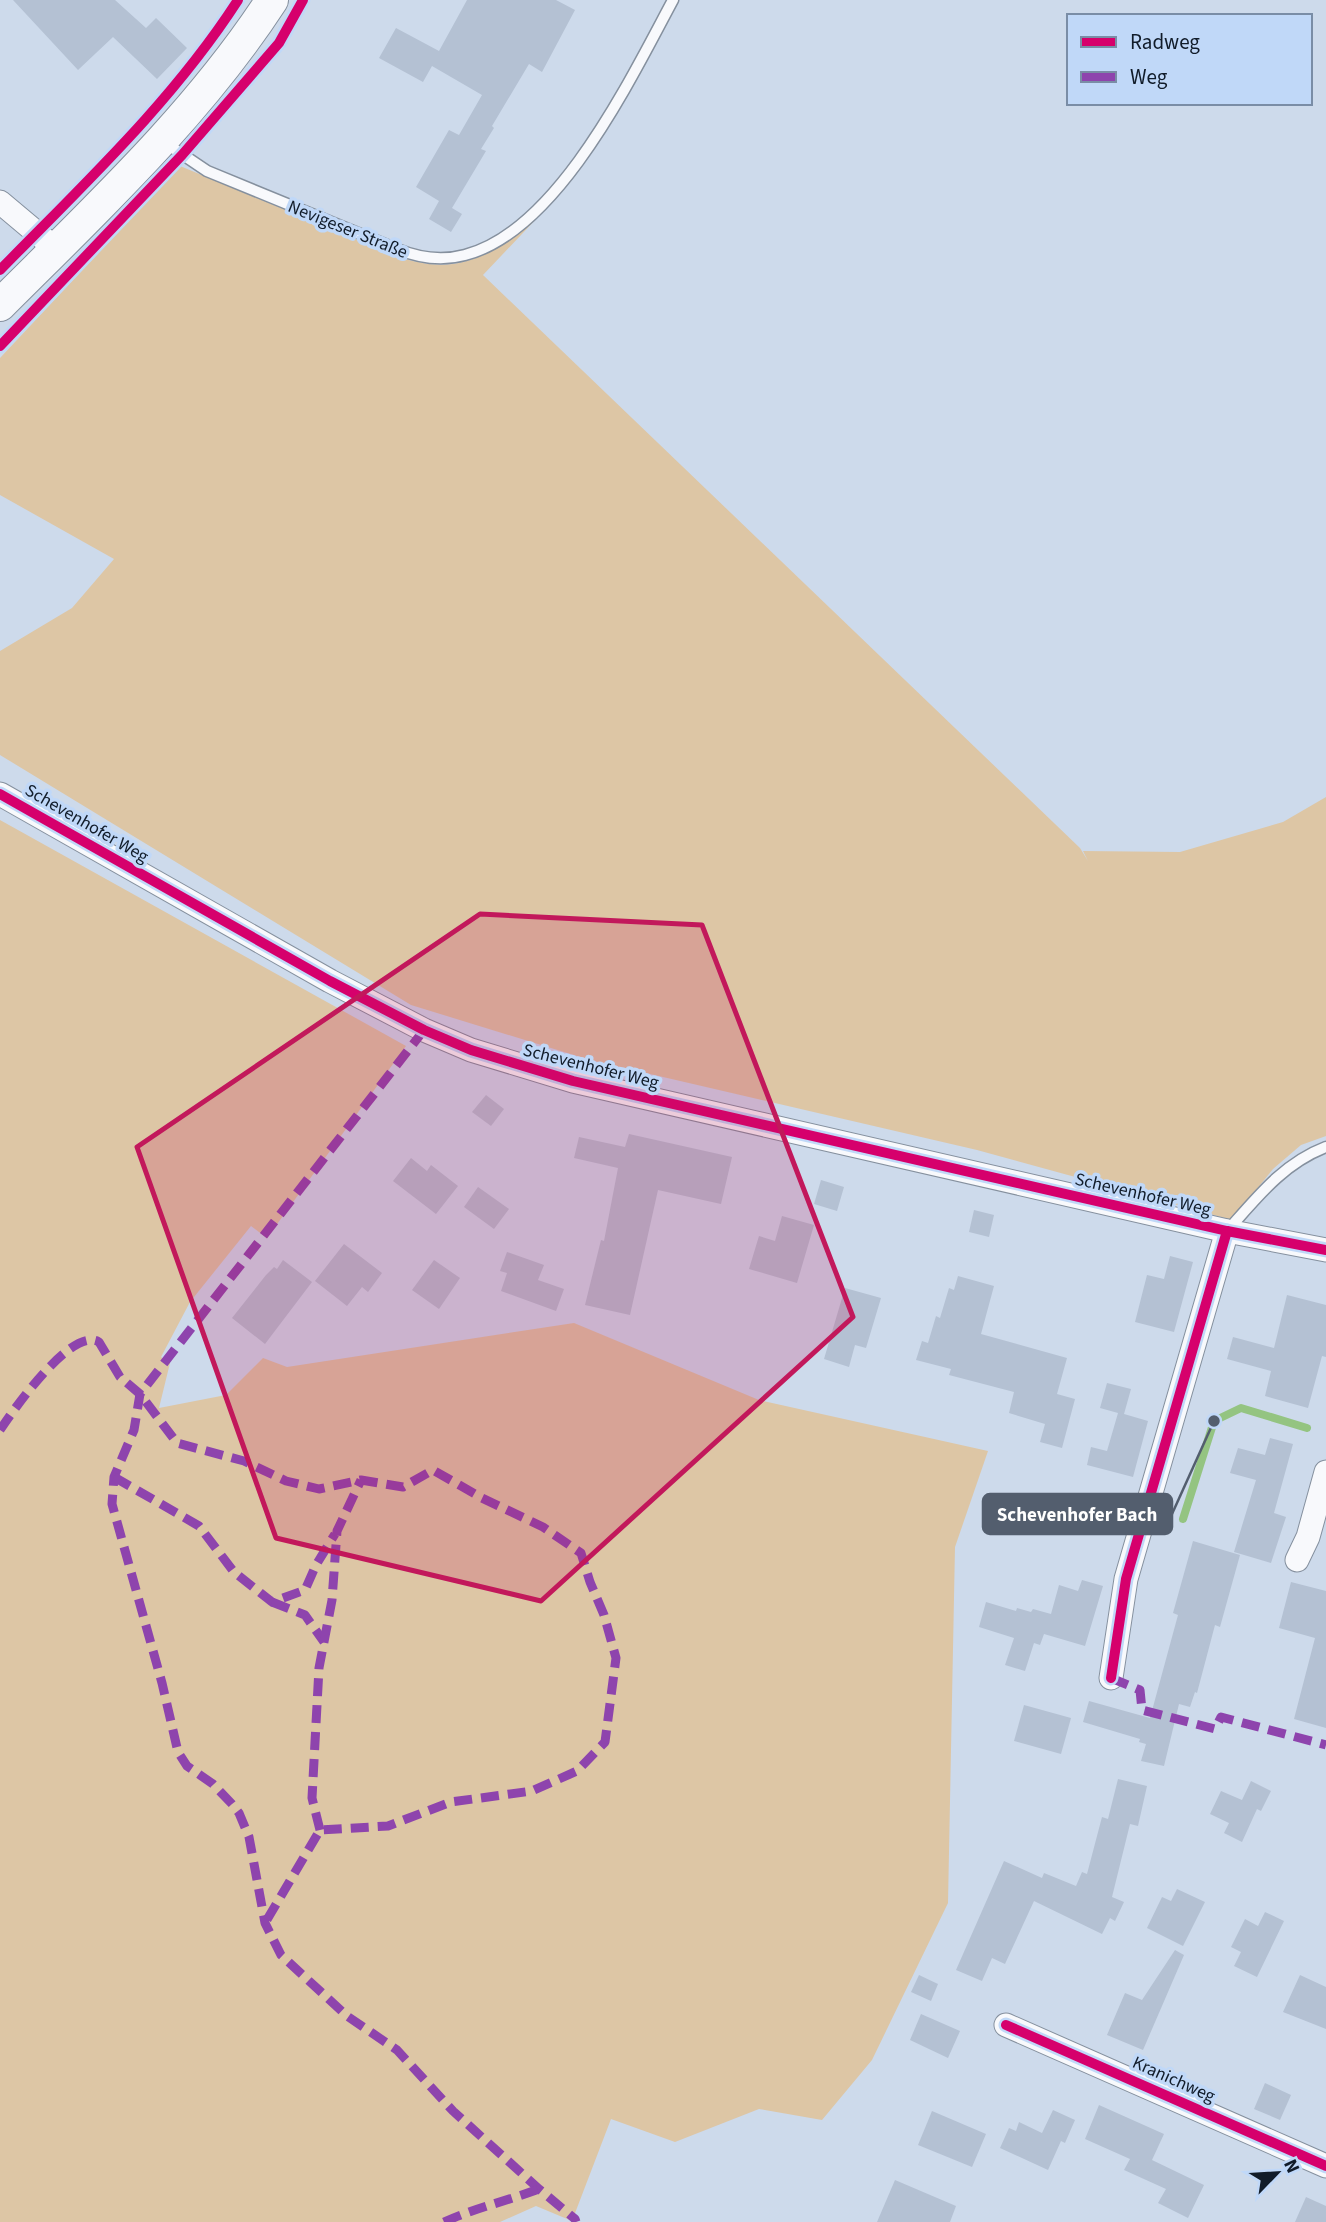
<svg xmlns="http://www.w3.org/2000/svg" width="1326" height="2222" font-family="'Source Sans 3',sans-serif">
  <rect width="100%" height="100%" fill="#cddaeb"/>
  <g fill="#ddc6a5">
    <path d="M180,166L399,257C463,278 491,253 539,216L483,275L1080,848L1088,861L1083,851L1180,852L1283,822L1326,797V1136L1301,1145L1273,1169L1232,1220L977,1150L590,1060L411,1005L0,755V651L72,608L114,559L0,495V358Z"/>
    <path d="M0,820L406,1046L267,1238L251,1226L190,1302L161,1357L170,1363L159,1408L226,1395L263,1358L287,1367L574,1323L759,1400L988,1451L955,1547L948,1903L872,2060L822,2120L759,2109L675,2142L611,2119L572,2221L536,2206L500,2222H0Z"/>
  </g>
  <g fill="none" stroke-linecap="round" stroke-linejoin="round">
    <path stroke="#94c481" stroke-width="8" d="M1183,1519L1214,1421L1241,1408L1307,1428"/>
  </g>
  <g fill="#b4c1d3">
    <path d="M13,0H115L146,28L156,18L187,48L157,79L113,37L78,70Z"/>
    <path d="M467,0H556L575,10L542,72L529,64L492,126L494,128L481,149L486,151L452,208L462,214L451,232L429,219L439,201L416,187L449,130L459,135L482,95L432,66L423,82L379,58L396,28L439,51Z"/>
    <path d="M486,1095L504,1109L491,1126L472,1112Z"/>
    <path d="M629,1134L732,1157L721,1204L658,1190L630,1315L585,1305L601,1240L604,1241L618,1168L574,1158L579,1137L625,1147Z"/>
    <path d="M411,1158L427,1171L431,1165L458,1186L436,1214L393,1181Z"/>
    <path d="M821,1180L844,1187L837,1211L814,1204Z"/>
    <path d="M478,1187L509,1209L494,1229L464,1207Z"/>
    <path d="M974,1210L994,1215L989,1237L969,1232Z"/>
    <path d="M782,1216L814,1225L797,1283L749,1269L759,1236L775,1241Z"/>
    <path d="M344,1244L382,1273L368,1292L362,1287L347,1306L315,1281Z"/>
    <path d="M507,1252L544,1265L538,1280L564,1289L556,1311L501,1291L507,1273L500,1271Z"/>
    <path d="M1170,1256L1193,1262L1174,1332L1135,1322L1147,1275L1164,1279Z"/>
    <path d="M283,1260L312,1282L265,1344L232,1318L266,1275L274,1267L277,1269Z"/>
    <path d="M434,1260L460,1278L439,1309L412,1290Z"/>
    <path d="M958,1276L994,1286L981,1334L1067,1358L1057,1394L1075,1399L1062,1448L1040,1442L1045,1424L1009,1413L1014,1392L949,1375L951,1369L916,1360L922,1341L928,1343L936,1316L940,1318L949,1288L954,1290Z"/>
    <path d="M845,1288L881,1298L866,1348L855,1345L849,1367L824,1359Z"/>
    <path d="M1287,1295L1326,1305V1357L1322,1356L1308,1408L1265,1396L1271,1371L1227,1359L1233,1337L1274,1348Z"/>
    <path d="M1107,1383L1131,1389L1124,1414L1148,1421L1133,1477L1087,1465L1091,1447L1107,1451L1118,1413L1100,1408Z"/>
    <path d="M1270,1438L1293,1444L1274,1513L1286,1517L1271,1563L1234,1552L1256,1480L1230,1473L1238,1448L1265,1455Z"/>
    <path d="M1193,1541L1240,1555L1220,1627L1215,1625L1197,1693L1195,1692L1190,1707L1179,1704L1164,1766L1141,1761L1146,1744L1139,1742L1140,1739L1083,1722L1089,1701L1150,1718L1178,1615L1173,1613Z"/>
    <path d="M1082,1580L1103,1586L1085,1646L1044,1634L1040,1645L1034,1643L1025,1671L1005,1665L1014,1638L979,1627L986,1602L1016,1611L1017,1608L1031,1612L1033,1609L1051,1614L1059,1585L1078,1591Z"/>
    <path d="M1291,1582L1326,1591V1728L1294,1719L1315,1638L1279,1628Z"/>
    <path d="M1024,1705L1071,1718L1061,1754L1014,1741Z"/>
    <path d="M1118,1779L1147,1786L1138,1826L1130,1824L1112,1897L1124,1902L1115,1921L1110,1918L1102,1934L1034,1901L1005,1964L992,1958L982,1981L956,1970L1004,1861L1042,1878L1044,1873L1076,1886L1082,1872L1087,1874L1102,1817L1108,1819Z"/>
    <path d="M1251,1781L1271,1791L1261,1811L1257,1809L1242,1842L1224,1833L1229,1823L1210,1814L1221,1791L1242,1800Z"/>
    <path d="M1177,1889L1205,1902L1183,1946L1147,1928L1162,1897L1171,1901Z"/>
    <path d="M1265,1912L1284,1921L1257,1977L1234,1966L1241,1952L1231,1947L1245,1919L1258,1926Z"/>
    <path d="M1175,1950L1184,1955L1143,2050L1107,2035L1125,1993L1142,2000Z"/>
    <path d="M919,1975L938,1984L931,2001L911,1992Z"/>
    <path d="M1300,1975L1326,1987V2029L1283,2012Z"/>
    <path d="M921,2014L960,2031L948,2058L910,2040Z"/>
    <path d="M1265,2083L1291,2095L1280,2120L1254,2109Z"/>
    <path d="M1099,2105L1164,2134L1152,2160L1204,2185L1188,2218L1158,2203L1166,2189L1124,2170L1130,2159L1085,2139Z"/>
    <path d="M1053,2110L1075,2120L1065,2143L1061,2141L1048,2170L1000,2148L1009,2128L1016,2131L1019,2122L1042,2133Z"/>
    <path d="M932,2111L986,2134L972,2167L918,2145Z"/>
    <path d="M895,2180L956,2206L950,2222H877Z"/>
    <path d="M1306,2197L1326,2206V2222H1295Z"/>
  </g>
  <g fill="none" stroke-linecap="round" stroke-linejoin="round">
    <defs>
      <g id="lane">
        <path d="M164,142L207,171L397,249C419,258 443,261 465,255C558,231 631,78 673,0"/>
        <path d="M1228,1230C1258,1196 1284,1163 1326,1147"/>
      </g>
      <g id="street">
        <path d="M0,202L56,249"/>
        <path d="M0,794L330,981L424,1030L471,1050L573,1081L1227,1231L1326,1250"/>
        <path d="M1297,1560L1308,1537L1326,1472"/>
        <path d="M1111,1678L1126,1579L1227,1231"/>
        <path d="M1006,2025L1326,2166"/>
      </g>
      <path id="secondary" d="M0,305C96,209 198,114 272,0"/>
    </defs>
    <use href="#lane" stroke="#85909e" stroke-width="13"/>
    <use href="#street" stroke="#85909e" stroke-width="25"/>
    <use href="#secondary" stroke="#85909e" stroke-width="34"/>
    <use href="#lane" stroke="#f8f9fc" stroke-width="10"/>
    <use href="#street" stroke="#f8f9fc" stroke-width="23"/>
    <use href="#secondary" stroke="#f8f9fc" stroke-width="32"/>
    <g stroke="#8e44ad" stroke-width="9" stroke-dasharray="18 9" stroke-linecap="butt">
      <path d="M424,1030L140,1394L134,1430L114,1477L112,1504L162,1683L178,1752L187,1766L213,1784L232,1804L239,1813L249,1837L265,1923L281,1955L347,2016L397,2050L453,2111L539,2189L575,2219L576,2222"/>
      <path d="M0,1430C14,1409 72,1326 99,1342L120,1377L140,1394L177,1443L244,1461L286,1481L319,1489L361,1480L403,1487L433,1470L482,1498L543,1527L581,1553L590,1582L604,1615L616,1658L605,1742L577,1771L532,1791L451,1802L388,1826L320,1830L265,1923"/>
      <path d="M114,1477L199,1526L234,1572L272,1602L305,1590L316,1565L335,1534"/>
      <path d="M272,1602L305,1615L324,1642"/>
      <path d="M1111,1678L1140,1690L1142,1710L1215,1729L1221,1717L1326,1745"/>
      <path d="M320,1830L312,1798L319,1668L332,1600L337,1531L361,1480"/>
      <path d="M444,2222C475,2208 507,2201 539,2189"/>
    </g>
    <defs>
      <g id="cycleway">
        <path d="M0,270C83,185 173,101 238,0"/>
        <path d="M0,346L182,155L279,43L303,0"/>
        <path d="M0,794L330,981L424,1030L471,1050L573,1081L1227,1231L1326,1250"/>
        <path d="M1111,1678L1126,1579L1227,1231"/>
        <path d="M1006,2025L1326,2166"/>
      </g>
    </defs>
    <use href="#cycleway" stroke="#c0d8f8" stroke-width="15"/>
    <use href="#cycleway" stroke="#d6006c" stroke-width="10"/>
  </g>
  <path fill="#c2185b" fill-opacity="0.2" stroke="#c2185b" stroke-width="5" stroke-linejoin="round" d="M480,914L702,925L853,1317L541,1601L276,1538L137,1147Z"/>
  <g text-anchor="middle" stroke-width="7" stroke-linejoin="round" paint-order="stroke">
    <g font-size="18" fill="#111c2a" stroke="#c0d8f8">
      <text transform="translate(348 229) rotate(22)" y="6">Nevigeser Straße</text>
      <text transform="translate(87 823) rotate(30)" y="6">Schevenhofer Weg</text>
      <text transform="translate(591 1066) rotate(14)" y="6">Schevenhofer Weg</text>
      <text transform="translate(1143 1194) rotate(13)" y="6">Schevenhofer Weg</text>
      <text transform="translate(1174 2079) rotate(24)" y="6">Kranichweg</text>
    </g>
  </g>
  <path fill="none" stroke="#535e6e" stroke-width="2.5" d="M1214 1421L1172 1514"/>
  <circle fill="#535e6e" stroke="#c0d8f8" stroke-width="2.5" cx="1214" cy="1421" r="7"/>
  <rect fill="#535e6e" stroke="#535e6e" stroke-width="2.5" x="983" y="1494" width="189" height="40" rx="7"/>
  <g font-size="19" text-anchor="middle" font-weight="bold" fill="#fff">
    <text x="1077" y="1521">Schevenhofer Bach</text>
  </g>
  <rect x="1067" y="14" width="245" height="91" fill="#c0d8f8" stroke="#7a8da6" stroke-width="2"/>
  <rect x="1081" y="37" width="35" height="10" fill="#d6006c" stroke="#7a8da6" stroke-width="2"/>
  <text x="1130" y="49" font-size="21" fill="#111c2a">Radweg</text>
  <rect x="1081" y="72" width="35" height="10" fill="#8e44ad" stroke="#7a8da6" stroke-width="2"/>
  <text x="1130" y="84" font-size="21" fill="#111c2a">Weg</text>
  <g transform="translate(1277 2173) rotate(65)" stroke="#c0d8f8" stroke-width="5" paint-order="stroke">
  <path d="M0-5L12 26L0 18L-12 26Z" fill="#111c2a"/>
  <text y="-10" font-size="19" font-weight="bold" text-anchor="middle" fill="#111c2a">N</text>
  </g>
</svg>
